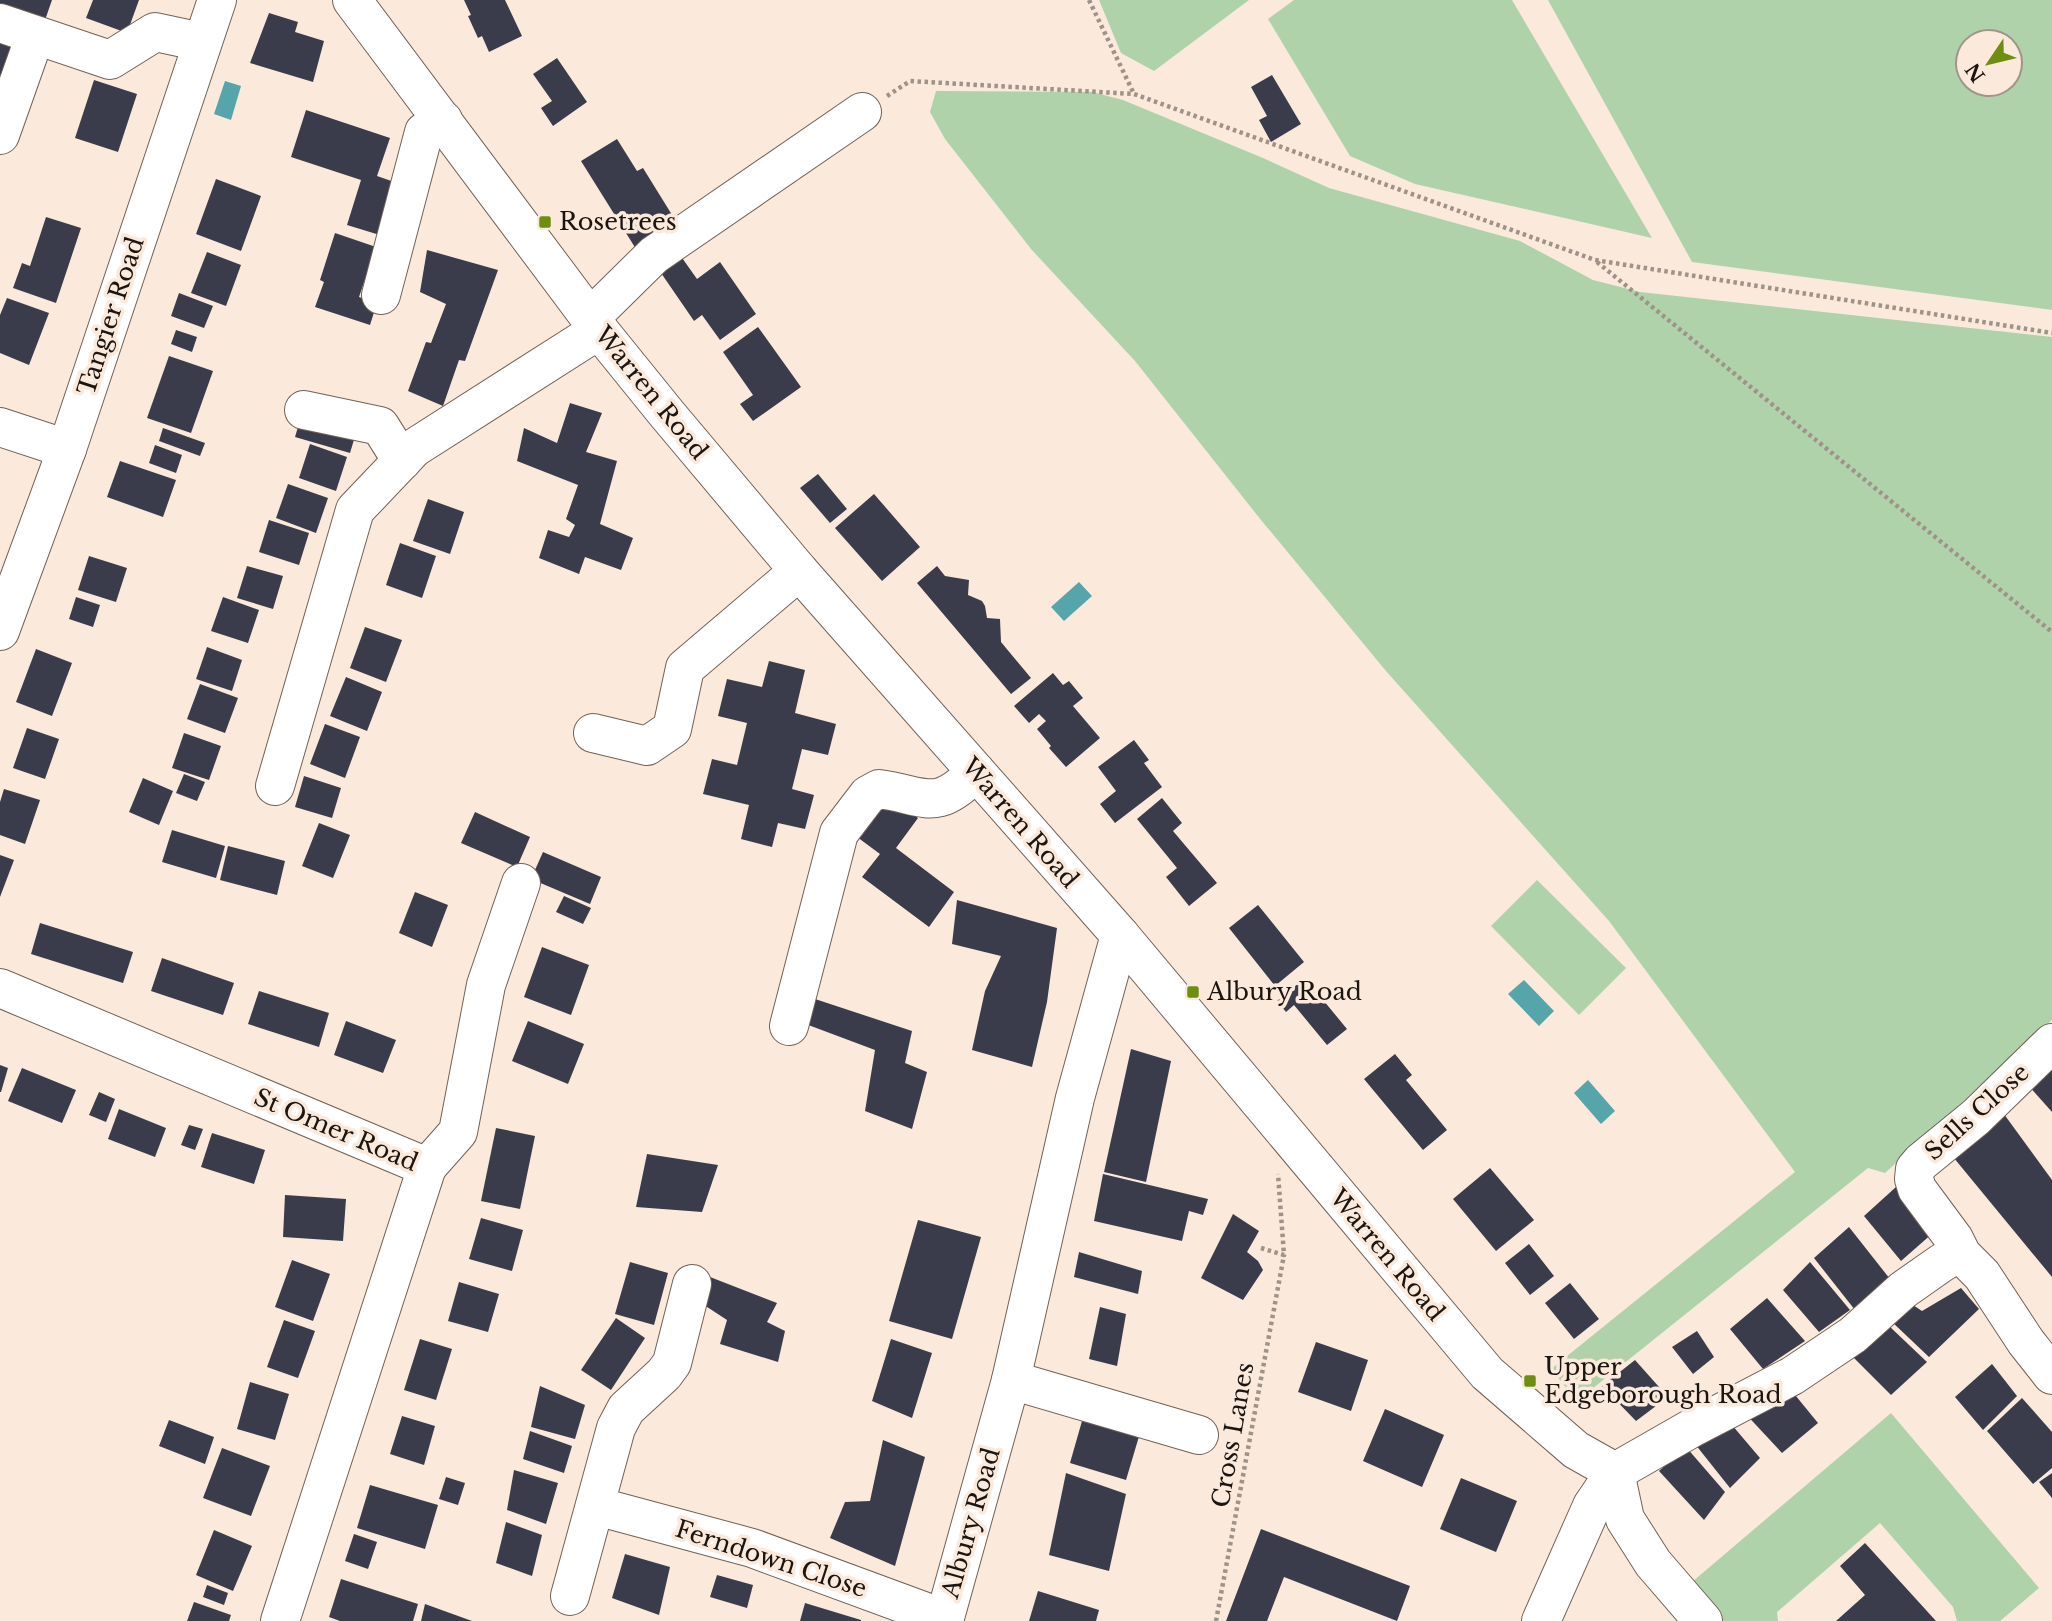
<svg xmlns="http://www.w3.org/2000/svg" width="2052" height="1621" font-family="'Libre Baskerville',serif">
  <rect width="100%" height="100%" fill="#fbeadc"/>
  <g fill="#afd2ab" fill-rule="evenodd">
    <path d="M1099,0H1249L1154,71L1121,53Z"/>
    <path d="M1294,0H1512L1652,238L1415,184L1350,156L1268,19Z"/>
    <path d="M1548,0H2052V310L1692,262ZM1968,42H2010V84H1968Z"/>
    <path d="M936,91L1092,92L1123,100L1263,158L1329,188L1520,241L1593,280L1640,292L2052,337V1020L1885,1173L1868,1168L1577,1401L1551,1369L1795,1172L1609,921L1386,671L1261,520L1135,361L1031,249L945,139L930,112Z"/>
    <path d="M1537,880L1626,968L1579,1015L1491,926Z"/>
    <path d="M1891,1413L2039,1588L2000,1621H1957L1953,1607L1880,1523L1777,1612L1778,1621H1703L1679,1593Z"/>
  </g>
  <g fill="#55a5aa">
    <path d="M225,81L241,86L231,120L214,114Z"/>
    <path d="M1079,582L1092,596L1064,621L1051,607Z"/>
    <path d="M1524,980L1554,1011L1539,1026L1508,994Z"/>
    <path d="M1588,1080L1615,1111L1601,1124L1574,1093Z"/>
  </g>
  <g fill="#3b3c4b">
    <path d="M0,0H52L44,23L0,7Z"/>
    <path d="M93,0H139L127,33L86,18Z"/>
    <path d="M464,0H505L522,36L489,52L482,36L478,38L468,16L471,15Z"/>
    <path d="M269,13L298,22L295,32L324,41L313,82L250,63Z"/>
    <path d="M0,37L14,42L0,81Z"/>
    <path d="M557,58L587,102L553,126L541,108L552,101L533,74Z"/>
    <path d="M1272,75L1301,124L1271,142L1259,120L1267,116L1251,87Z"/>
    <path d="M94,80L137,94L118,152L75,138Z"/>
    <path d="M306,110L390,138L377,176L400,184L383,236L347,225L361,180L291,157Z"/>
    <path d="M617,139L637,171L643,168L682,231L641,257L581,161Z"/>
    <path d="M216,179L261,196L241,251L196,234Z"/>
    <path d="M46,217L81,228L56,303L13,288L22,263L30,266Z"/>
    <path d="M335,233L376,247L359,297L377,303L370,325L315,307L324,282L320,280Z"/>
    <path d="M427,250L498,270L465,361L459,360L443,406L408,391L426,342L431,343L446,304L420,292Z"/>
    <path d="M207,252L241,265L226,306L191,293Z"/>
    <path d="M680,255L697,279L720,262L756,314L720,340L702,315L694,321L659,270Z"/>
    <path d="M179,293L213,306L204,328L171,316Z"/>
    <path d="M7,298L49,313L29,365L0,353V315Z"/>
    <path d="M758,327L801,387L753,421L740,404L753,395L723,352Z"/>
    <path d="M176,330L197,337L192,352L171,344Z"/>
    <path d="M169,356L213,371L191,433L147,418Z"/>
    <path d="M570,403L602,413L586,452L617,461L600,524L633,538L621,570L585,557L579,574L539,558L548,530L569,537L575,525L566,519L578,485L517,461L524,428L557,443Z"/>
    <path d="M301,417L356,433L350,453L295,437Z"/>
    <path d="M163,428L205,443L200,456L159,441Z"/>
    <path d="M310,444L347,457L336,491L299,478Z"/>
    <path d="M155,445L182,455L176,473L149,463Z"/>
    <path d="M120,461L176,480L163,517L107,497Z"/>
    <path d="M818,474L847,509L830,523L800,488Z"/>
    <path d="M288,484L328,498L316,533L276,518Z"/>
    <path d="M874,494L920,547L882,581L835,528Z"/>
    <path d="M428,499L464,512L450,554L413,541Z"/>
    <path d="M269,520L309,533L299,565L259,552Z"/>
    <path d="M400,543L436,556L422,598L386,585Z"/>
    <path d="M89,556L127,568L116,602L78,590Z"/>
    <path d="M247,566L283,576L273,609L237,598Z"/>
    <path d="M937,566L945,576L969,580L968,595L982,601L985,606L987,618L1000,619L1001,642L1031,678L1011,694L917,583Z"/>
    <path d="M76,597L100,605L93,627L69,619Z"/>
    <path d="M223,597L259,610L248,643L211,631Z"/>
    <path d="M365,627L402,640L386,682L350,668Z"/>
    <path d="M207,647L242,660L232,691L196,679Z"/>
    <path d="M36,649L72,663L52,716L16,702Z"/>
    <path d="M769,661L805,670L795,713L836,724L828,755L802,749L792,789L814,795L805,829L778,823L772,847L741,839L749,805L703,794L712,759L737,765L747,723L718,716L727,679L762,687Z"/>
    <path d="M1053,673L1063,685L1069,681L1083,698L1073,706L1100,738L1066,767L1049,748L1051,746L1037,729L1046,721L1039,714L1029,723L1014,706Z"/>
    <path d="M346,677L382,692L367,731L330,716Z"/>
    <path d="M200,684L238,698L225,733L187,719Z"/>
    <path d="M325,724L360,737L345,778L310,764Z"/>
    <path d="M27,728L59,739L45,779L13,768Z"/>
    <path d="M184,733L221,746L209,780L172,768Z"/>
    <path d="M1134,740L1149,760L1144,763L1162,787L1115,823L1100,804L1116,791L1098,767Z"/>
    <path d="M184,774L205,782L197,801L176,793Z"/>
    <path d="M304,776L341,788L332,818L295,807Z"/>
    <path d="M143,778L173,791L159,825L129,812Z"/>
    <path d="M4,789L40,800L25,844L0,835V802Z"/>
    <path d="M883,792L918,818L896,848L954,892L929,927L862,877L880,854L853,834Z"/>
    <path d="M1162,798L1182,823L1173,831L1217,883L1189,906L1166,877L1177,868L1137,819Z"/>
    <path d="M475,812L530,837L517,867L461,843Z"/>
    <path d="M319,823L350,835L333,878L302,866Z"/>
    <path d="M172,830L225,846L216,878L162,862Z"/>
    <path d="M228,846L285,861L277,895L220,880Z"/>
    <path d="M543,852L601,877L590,904L531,879Z"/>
    <path d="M0,855L14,860L0,897Z"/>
    <path d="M415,892L448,905L432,947L399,933Z"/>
    <path d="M564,896L591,908L583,924L556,912Z"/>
    <path d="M957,900L1057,928L1047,1002L1032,1067L972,1050L985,991L1001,956L952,944Z"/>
    <path d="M1258,905L1304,962L1275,986L1229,928Z"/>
    <path d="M40,923L133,952L123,983L31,954Z"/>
    <path d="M542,947L589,965L571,1015L524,997Z"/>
    <path d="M162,958L234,983L223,1015L151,991Z"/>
    <path d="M1305,978L1347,1029L1327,1045L1294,1005L1286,1012L1277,1001Z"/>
    <path d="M259,991L329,1013L319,1047L248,1024Z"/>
    <path d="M812,998L912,1031L905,1063L927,1072L912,1129L865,1111L875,1050L803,1023Z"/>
    <path d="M346,1021L396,1040L383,1073L334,1055Z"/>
    <path d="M528,1021L584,1044L568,1084L512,1061Z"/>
    <path d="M1131,1049L1171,1061L1146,1182L1104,1172Z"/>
    <path d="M1395,1054L1412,1075L1406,1080L1447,1130L1423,1150L1364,1079Z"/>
    <path d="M2052,1061V1112L2027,1084Z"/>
    <path d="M0,1065L8,1068L1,1092H0Z"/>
    <path d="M22,1068L76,1090L62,1123L8,1101Z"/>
    <path d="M99,1092L115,1099L106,1122L89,1115Z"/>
    <path d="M119,1109L166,1128L155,1157L108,1139Z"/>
    <path d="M2001,1110L2052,1180V1277L1949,1152Z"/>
    <path d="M189,1125L203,1129L195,1150L181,1145Z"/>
    <path d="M496,1128L535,1136L520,1209L481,1201Z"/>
    <path d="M212,1133L265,1150L254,1184L201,1167Z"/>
    <path d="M647,1154L718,1165L702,1212L636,1207Z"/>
    <path d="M1490,1168L1534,1220L1496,1251L1453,1199Z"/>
    <path d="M1103,1174L1208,1199L1203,1215L1189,1211L1182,1241L1094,1221Z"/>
    <path d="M1896,1187L1934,1232L1901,1261L1864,1216Z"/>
    <path d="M285,1195L346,1199L343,1241L283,1237Z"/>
    <path d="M1233,1214L1259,1231L1247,1252L1258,1261L1263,1270L1243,1300L1201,1278Z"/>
    <path d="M481,1218L523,1230L512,1271L469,1259Z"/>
    <path d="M918,1220L981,1237L952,1339L889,1321Z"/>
    <path d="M1849,1227L1890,1279L1855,1310L1814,1258Z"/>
    <path d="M1529,1244L1554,1276L1530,1295L1505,1263Z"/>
    <path d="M1079,1252L1142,1271L1138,1294L1074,1277Z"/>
    <path d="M292,1260L330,1274L313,1321L275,1307Z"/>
    <path d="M630,1262L668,1273L654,1325L615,1314Z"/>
    <path d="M1810,1262L1850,1310L1819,1332L1783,1290Z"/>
    <path d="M710,1277L777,1303L767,1322L785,1331L778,1362L720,1344L727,1320L701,1303Z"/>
    <path d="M459,1282L499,1294L488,1332L448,1321Z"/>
    <path d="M1570,1283L1599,1319L1574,1339L1545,1303Z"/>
    <path d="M1961,1288L1979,1309L1929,1357L1891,1321L1913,1305L1922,1311Z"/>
    <path d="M1767,1298L1805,1341L1763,1369L1730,1329Z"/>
    <path d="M1100,1307L1126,1314L1117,1366L1089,1359Z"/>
    <path d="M616,1318L645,1338L611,1390L581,1370Z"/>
    <path d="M284,1320L315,1331L298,1378L267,1367Z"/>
    <path d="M1888,1325L1927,1362L1891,1395L1852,1356Z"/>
    <path d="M1697,1331L1714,1357L1693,1374L1672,1347Z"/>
    <path d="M420,1339L452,1349L436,1400L404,1390Z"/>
    <path d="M891,1339L932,1353L912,1418L872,1401Z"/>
    <path d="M1316,1342L1368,1360L1351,1411L1298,1392Z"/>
    <path d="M1635,1360L1668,1397L1636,1421L1602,1386Z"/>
    <path d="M1992,1364L2017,1396L1983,1430L1955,1397Z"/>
    <path d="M250,1382L289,1394L275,1440L237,1429Z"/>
    <path d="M540,1386L585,1405L575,1439L531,1427Z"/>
    <path d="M1791,1390L1818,1423L1782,1453L1742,1410Z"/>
    <path d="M2022,1398L2052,1432V1468L2033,1484L1987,1431Z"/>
    <path d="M1086,1407L1143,1423L1126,1480L1070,1463Z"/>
    <path d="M1385,1409L1444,1435L1422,1487L1363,1461Z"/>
    <path d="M402,1416L435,1426L424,1465L390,1454Z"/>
    <path d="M1726,1418L1760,1458L1730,1488L1695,1444Z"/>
    <path d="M169,1420L214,1437L205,1464L159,1446Z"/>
    <path d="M530,1431L572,1446L564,1473L523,1459Z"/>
    <path d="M883,1440L925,1457L895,1566L830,1538L845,1502L870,1501Z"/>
    <path d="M1686,1447L1725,1492L1704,1520L1659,1471Z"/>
    <path d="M222,1448L270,1466L251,1516L203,1498Z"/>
    <path d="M514,1470L558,1483L546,1524L507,1510Z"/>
    <path d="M1066,1473L1126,1494L1109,1571L1049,1555Z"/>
    <path d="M2052,1473V1498L2039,1482Z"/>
    <path d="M446,1477L465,1483L458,1505L439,1499Z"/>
    <path d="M1461,1478L1517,1501L1496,1552L1440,1529Z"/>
    <path d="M370,1485L438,1505L425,1549L357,1528Z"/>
    <path d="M506,1522L542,1535L532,1576L496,1563Z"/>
    <path d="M1261,1529L1410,1586L1397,1621L1284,1577L1267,1621H1226Z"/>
    <path d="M214,1530L252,1546L233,1591L196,1575Z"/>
    <path d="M354,1534L377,1542L368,1569L345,1561Z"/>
    <path d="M1865,1543L1936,1621H1836L1865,1595L1840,1566Z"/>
    <path d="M625,1554L670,1567L659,1615L612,1598Z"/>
    <path d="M717,1575L753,1585L747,1608L710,1597Z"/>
    <path d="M341,1579L418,1604L413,1621H340L329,1617Z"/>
    <path d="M207,1585L228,1593L224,1605L203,1597Z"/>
    <path d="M1038,1591L1099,1610L1096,1621H1029Z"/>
    <path d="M194,1602L231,1615L229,1621H187Z"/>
    <path d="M805,1603L861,1620V1621H800Z"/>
    <path d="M425,1604L472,1621H421Z"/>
  </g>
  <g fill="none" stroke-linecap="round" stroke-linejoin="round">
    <defs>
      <g id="minor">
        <path d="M352,0L599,330L667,414L799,571L1120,935L1487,1373L1576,1450L1615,1472L1625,1519L1653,1563L1703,1621"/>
        <path d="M0,23L110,60L155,32L202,42"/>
        <path d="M0,135L35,36"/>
        <path d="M381,295L424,132L443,120"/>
        <path d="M590,318L654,255L862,112"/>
        <path d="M304,410L380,426L402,461"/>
        <path d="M0,427L67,449"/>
        <path d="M0,631L67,449L217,0"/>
        <path d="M593,733L647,746L672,729L685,668L799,571"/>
        <path d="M275,786L355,510L414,448L599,330"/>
        <path d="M0,988L427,1167L280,1621"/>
        <path d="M789,1026L839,833L868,795L879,789C928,796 935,813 976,772"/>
        <path d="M2052,1043L1976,1117L1921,1162L1915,1169L1914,1179L1917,1189L1954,1239L1962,1255L1982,1275L2026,1342L2052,1375"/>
        <path d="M427,1167L458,1132L486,985L521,883"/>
        <path d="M1011,1380L1199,1435"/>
        <path d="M596,1506L752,1548L945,1619"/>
        <path d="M570,1596L616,1428L626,1409L664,1374L672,1363L692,1284"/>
        <path d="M944,1621L1011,1380L1075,1098L1120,935"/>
        <path d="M1541,1621L1592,1506L1615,1472L1692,1428L1792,1376L1853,1335L1903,1290L1940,1264L1951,1257L1962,1255"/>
      </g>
    </defs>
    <use href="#minor" stroke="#716256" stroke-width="40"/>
    <g stroke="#9f9288" stroke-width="4.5" stroke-dasharray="3.5 3.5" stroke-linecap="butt">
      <path d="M1089,0L1134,94"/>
      <path d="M887,96L910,81L1134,94L1595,260L2052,333"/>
      <path d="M1597,262L2052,632"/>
      <path d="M1261,1248L1284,1255L1278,1174"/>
      <path d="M1216,1621L1284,1255"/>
    </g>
    <use href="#minor" stroke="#fff" stroke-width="38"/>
  </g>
  <g fill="#6e8e12" stroke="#fbeadc" stroke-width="2.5">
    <rect x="538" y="215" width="14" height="14" rx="3.5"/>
    <rect x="1186" y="985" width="14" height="14" rx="3.5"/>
    <rect x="1523" y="1374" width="14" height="14" rx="3.5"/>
  </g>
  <g text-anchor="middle" stroke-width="7" stroke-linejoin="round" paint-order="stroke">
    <g font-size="24" fill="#1b1511" stroke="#fbeadc" text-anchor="start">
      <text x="559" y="230">Rosetrees</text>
      <text x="1207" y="1000">Albury Road</text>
      <text x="1544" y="1375">Upper<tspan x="1544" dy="28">Edgeborough Road</tspan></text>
    </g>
    <g font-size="24" fill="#1b1511" stroke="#fbeadc">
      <text transform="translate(111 316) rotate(-72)" y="8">Tangier Road</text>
      <text transform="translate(651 393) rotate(51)" y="8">Warren Road</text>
      <text transform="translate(1020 823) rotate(49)" y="8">Warren Road</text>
      <text transform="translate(1977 1112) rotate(-42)" y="8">Sells Close</text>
      <text transform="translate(336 1130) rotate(23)" y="8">St Omer Road</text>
      <text transform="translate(1387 1255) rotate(50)" y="8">Warren Road</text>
      <text transform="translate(1233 1435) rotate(-80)" y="8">Cross Lanes</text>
      <text transform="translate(971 1523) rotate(-74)" y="8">Albury Road</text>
      <text transform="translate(771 1559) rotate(18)" y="8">Ferndown Close</text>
    </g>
  </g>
  <g transform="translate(1989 63) rotate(235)"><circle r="33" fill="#fbeadc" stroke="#a1958b" stroke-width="2"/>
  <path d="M0-5L12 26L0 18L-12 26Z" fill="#6e8e12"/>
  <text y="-10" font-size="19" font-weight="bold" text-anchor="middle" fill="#1b1511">N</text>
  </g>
</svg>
